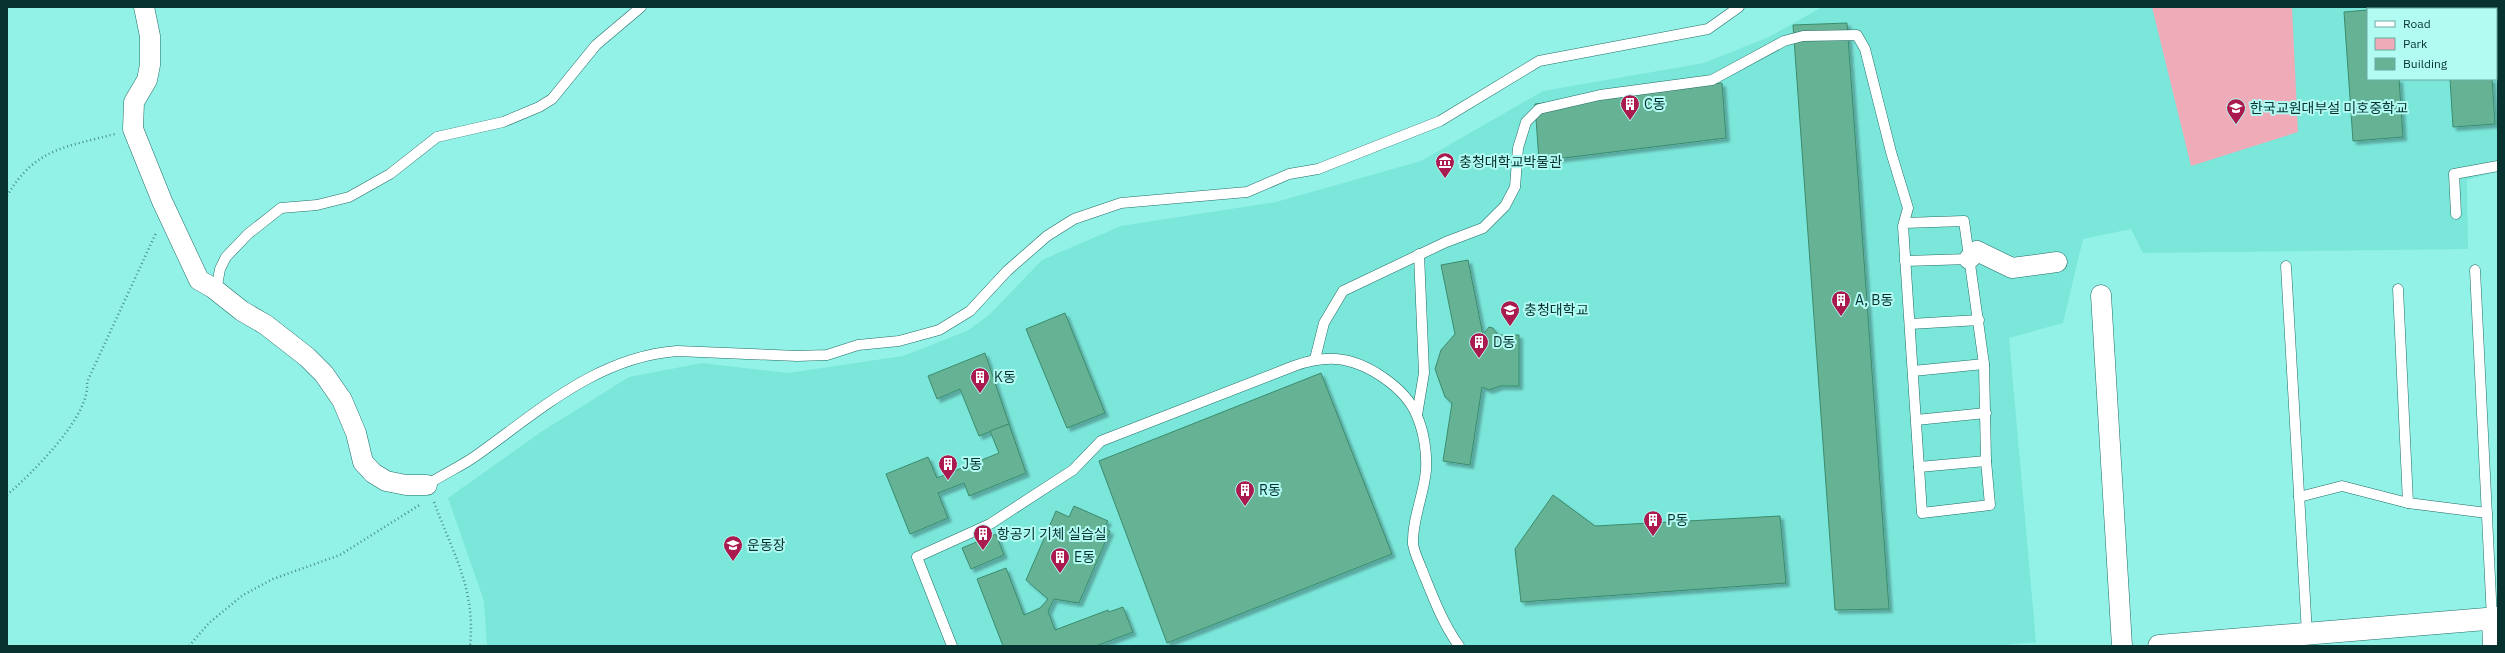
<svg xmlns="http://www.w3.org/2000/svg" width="2505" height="653" font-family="'IBM Plex Sans','Noto Sans KR',sans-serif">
  <defs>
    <filter id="shadow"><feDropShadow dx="3.5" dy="3.5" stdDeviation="1" flood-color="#0004"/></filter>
  </defs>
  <rect width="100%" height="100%" fill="#92f2e7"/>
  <path fill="#7be6da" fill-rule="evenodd" d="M1822,7H2498V171L2467,180L2468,249L2143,253L2131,229L2083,239L2063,323L2009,338L2036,642L1995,646H487L484,601L448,498L541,432L629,377L702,363L788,373L903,356L967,331L989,315L1042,260L1121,226L1276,202L1421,161L1543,91L1704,63L1769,37ZM2368,9H2496V79H2368Z"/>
  <path fill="#efabb8" d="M2152,7H2292L2298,132L2191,166Z"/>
  <g fill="#66b294" stroke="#3a8c6e" filter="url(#shadow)">
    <path d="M2415,7H2487V9H2386Z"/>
    <path d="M2368,10V79H2399L2403,137L2353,141L2344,12Z"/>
    <path d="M1847,23L1889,609L1835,610L1793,25Z"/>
    <path d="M2450,79H2492L2495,124L2453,127Z"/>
    <path d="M1722,83L1726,138L1539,161L1535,104Z"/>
    <path d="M1468,260L1483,335L1489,327L1493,328L1498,335H1519V386H1500L1489,390L1482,387L1470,465L1443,461L1452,403L1445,397L1435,369L1441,350L1455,334L1441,265Z"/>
    <path d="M1065,313L1105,413L1067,428L1026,329Z"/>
    <path d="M985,353L1009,424L979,436L960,389L937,399L928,376Z"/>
    <path d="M1321,373L1392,554L1167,643L1099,461Z"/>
    <path d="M1009,424L1026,473L969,496L964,483L938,493L948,518L910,534L886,474L928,457L937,478L999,453L990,431Z"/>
    <path d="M1553,495L1595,526L1780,516L1786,583L1521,602L1515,549Z"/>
    <path d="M1074,506L1108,521L1104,528L1110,531L1079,603L1054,599L1048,611L1055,630L1108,610L1109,612L1123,607L1133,632L1096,646H1003L977,579L1006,568L1024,615L1040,608L1048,599L1026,580L1056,511L1069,517Z"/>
    <path d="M996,534L1004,555L971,569L962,548Z"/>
  </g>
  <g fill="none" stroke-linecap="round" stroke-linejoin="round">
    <defs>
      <g id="service">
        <path d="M2456,214L2454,174L2498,166"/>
        <path d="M1905,261L1969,259"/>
        <path d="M2286,266L2307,634"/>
        <path d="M2475,270L2492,619"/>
        <path d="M2398,289L2408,503"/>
        <path d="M216,291L220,269L226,257L248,234L281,208L317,205L349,197L390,174L437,137L503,122L539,107L552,99L596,45L641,7"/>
        <path d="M1910,324L1979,320"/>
        <path d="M1315,359L1324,323L1343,291L1446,242L1483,228L1505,206L1515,187L1518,148L1526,122L1539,109L1600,95L1712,80L1784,41L1803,36L1857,35L1865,49L1891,152L1908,208L1903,226L1922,513L1990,505L1986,461L1984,364L1964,221L1904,223"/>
        <path d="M1913,371L1984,364"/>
        <path d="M1417,415L1424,373L1419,254"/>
        <path d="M1916,420L1986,413"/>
        <path d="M1919,467L1986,461"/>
        <path d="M427,485C443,474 462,466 477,455C539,411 597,357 677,351L797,356L827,355L858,345L899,341L939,330L970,311L1007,271L1047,236L1074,219L1121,203L1247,192L1289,174L1318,169L1440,121L1539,61L1708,29L1739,7"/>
        <path d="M2299,497L2342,486L2408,503L2487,513"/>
        <path d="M952,646L917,557L990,524L1073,470L1101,441L1294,366C1308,361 1321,358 1336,359C1366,361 1406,388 1417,416C1424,432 1427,453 1426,470C1424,495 1412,519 1413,544C1414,552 1419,562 1422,570C1433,597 1442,622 1459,646"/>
      </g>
      <g id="minor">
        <path d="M144,7L150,36V65L147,80L134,102L133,129L162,201L199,280L213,288L242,311L266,325L307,357L324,374L342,400L356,433L363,462L373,473L386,481L406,485H427"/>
        <path d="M1969,259L1977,251L2012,268L2057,262"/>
        <path d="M2101,295L2122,646"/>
        <path d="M2492,619L2493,646"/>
      </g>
      <path id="tertiary" d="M2159,646L2498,618"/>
    </defs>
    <use href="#service" stroke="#216e67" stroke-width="11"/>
    <use href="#minor" stroke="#216e67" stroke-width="21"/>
    <use href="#tertiary" stroke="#216e67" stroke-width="23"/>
    <g stroke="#4a8f88" stroke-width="2.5" stroke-dasharray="1 3" stroke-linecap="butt">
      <path d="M7,196C35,148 66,147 115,134"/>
      <path d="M7,495C32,473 91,416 87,382L156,233"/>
      <path d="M434,502C453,554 476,589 470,646"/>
      <path d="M189,646L209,623L243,595L273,579L340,555L421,504"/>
    </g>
    <use href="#service" stroke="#fff" stroke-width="10"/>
    <use href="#minor" stroke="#fff" stroke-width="20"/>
    <use href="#tertiary" stroke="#fff" stroke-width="22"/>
  </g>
  <defs>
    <symbol id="building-pin" viewBox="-11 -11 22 30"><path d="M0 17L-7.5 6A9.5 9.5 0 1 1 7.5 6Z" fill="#ab1a4f" stroke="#b1fbf2"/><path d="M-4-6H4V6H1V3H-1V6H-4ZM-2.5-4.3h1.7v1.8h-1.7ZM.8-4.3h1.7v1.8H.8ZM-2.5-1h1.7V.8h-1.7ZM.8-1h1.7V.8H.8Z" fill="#fff"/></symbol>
    <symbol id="school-pin" viewBox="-11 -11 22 30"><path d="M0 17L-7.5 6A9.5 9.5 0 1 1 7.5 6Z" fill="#ab1a4f" stroke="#b1fbf2"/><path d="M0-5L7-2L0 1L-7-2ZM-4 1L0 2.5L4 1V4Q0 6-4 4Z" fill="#fff"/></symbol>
    <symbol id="museum-pin" viewBox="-11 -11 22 30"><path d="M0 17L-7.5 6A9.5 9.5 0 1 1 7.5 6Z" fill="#ab1a4f" stroke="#b1fbf2"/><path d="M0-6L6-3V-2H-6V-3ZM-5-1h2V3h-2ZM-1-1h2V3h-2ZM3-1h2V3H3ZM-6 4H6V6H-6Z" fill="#fff"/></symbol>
    <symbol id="university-pin" viewBox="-11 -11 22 30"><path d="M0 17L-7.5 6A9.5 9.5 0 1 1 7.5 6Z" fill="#ab1a4f" stroke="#b1fbf2"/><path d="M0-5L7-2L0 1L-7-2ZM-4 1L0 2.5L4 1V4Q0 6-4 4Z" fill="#fff"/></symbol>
  </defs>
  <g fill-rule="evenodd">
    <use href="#building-pin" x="1619" y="93" width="22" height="30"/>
    <use href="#school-pin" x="2225" y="97" width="22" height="30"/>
    <use href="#museum-pin" x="1434" y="151" width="22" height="30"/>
    <use href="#building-pin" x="1830" y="289" width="22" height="30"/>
    <use href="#university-pin" x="1499" y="299" width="22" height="30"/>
    <use href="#building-pin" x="1468" y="331" width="22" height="30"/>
    <use href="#building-pin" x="969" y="366" width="22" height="30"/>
    <use href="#building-pin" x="937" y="453" width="22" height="30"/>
    <use href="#building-pin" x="1234" y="479" width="22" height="30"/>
    <use href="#building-pin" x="1642" y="509" width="22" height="30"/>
    <use href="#building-pin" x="972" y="523" width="22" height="30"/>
    <use href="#school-pin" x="722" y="534" width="22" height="30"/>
    <use href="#building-pin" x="1049" y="546" width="22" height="30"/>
  </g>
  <g text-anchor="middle" stroke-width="4" stroke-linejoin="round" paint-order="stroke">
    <g font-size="14" fill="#07322f" stroke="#b1fbf2" text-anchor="start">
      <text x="1644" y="109">C동</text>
      <text x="2250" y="113">한국교원대부설 미호중학교</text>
      <text x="1459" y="167">충청대학교박물관</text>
      <text x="1855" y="305">A, B동</text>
      <text x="1524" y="315">충청대학교</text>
      <text x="1493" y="347">D동</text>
      <text x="994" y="382">K동</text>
      <text x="962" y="469">J동</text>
      <text x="1259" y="495">R동</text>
      <text x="1667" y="525">P동</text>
      <text x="997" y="539">항공기 기체 실습실</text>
      <text x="747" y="550">운동장</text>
      <text x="1074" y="562">E동</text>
    </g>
  </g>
  <rect width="2505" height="653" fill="none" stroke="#07322f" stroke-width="16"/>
  <rect x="2367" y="8" width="130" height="72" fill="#b1fbf2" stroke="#6daba4"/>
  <rect x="2375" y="21" width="20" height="6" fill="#ffffff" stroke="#6daba4"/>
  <text x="2403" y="28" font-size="12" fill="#07322f">Road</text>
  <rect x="2375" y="38" width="20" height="12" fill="#efabb8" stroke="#6daba4"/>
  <text x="2403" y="48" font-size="12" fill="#07322f">Park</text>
  <rect x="2375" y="58" width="20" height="12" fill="#66b294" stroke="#6daba4"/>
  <text x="2403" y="68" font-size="12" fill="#07322f">Building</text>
</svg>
